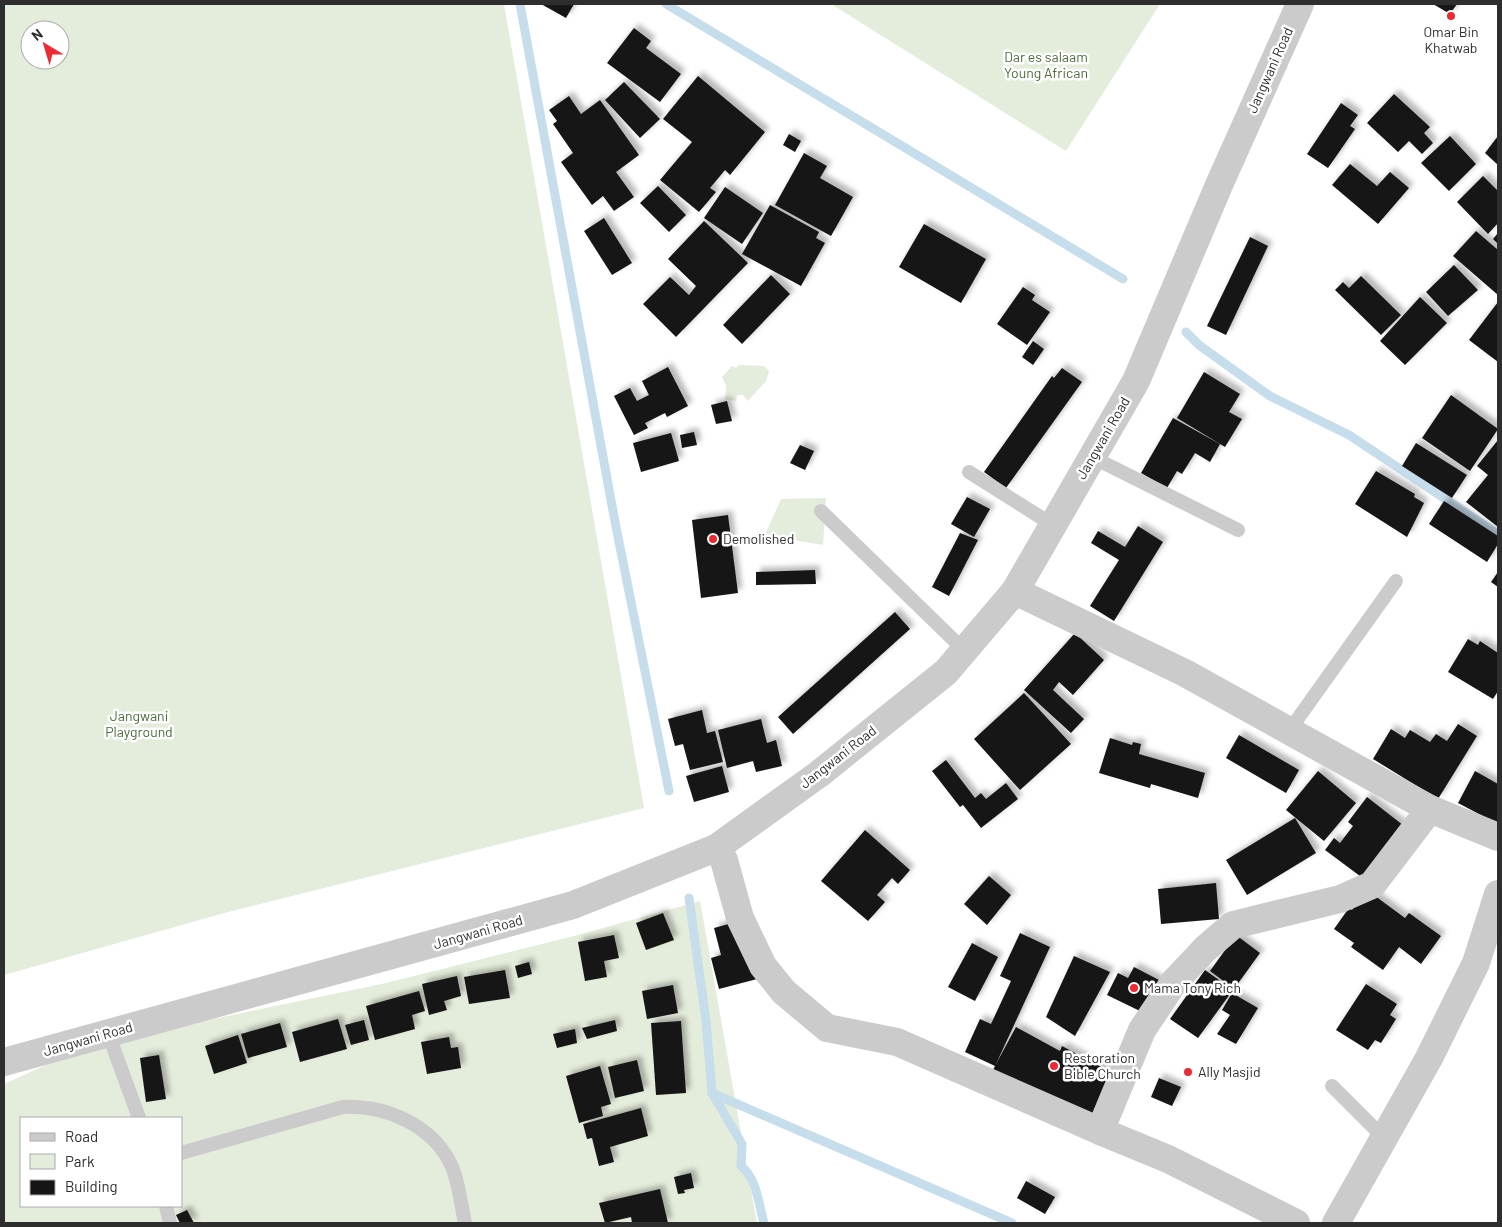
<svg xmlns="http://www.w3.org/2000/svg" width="1502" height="1227" font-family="Barlow,sans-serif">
  <defs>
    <filter id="shadow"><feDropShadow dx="4.5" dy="-4.5" stdDeviation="2.5" flood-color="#0004"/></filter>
  </defs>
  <rect width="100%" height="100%" fill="#fff"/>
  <g fill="#e4ecdb" fill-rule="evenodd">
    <path d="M4,4H504L644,808L228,912L4,975ZM30,30H60V60H30Z"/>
    <path d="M831,4H1160L1066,151Z"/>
    <path d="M739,365L764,366L769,371L766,381L748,401L743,395H737L736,401L725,399L726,385L722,377L732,366L736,368Z"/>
    <path d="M826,498L823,545L765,535L781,499Z"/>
    <path d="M700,901L757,1223H4V1084L93,1044L386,983L578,935ZM21,1118H181V1206H21Z"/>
  </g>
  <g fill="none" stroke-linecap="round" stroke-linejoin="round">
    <g stroke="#c6ddec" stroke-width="9">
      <path d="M520,4L615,522L669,791"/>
      <path d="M666,4L1123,279"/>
      <path d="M1186,332L1199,345L1270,396L1349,435L1498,534"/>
      <path d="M689,898L706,1021L712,1093L742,1144L741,1166C757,1178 759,1206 764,1223"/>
      <path d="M712,1093L1012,1223"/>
    </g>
  </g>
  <g fill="#151515" filter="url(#shadow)">
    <path d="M541,4H574L566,18Z"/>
    <path d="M1433,4H1457L1450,14Z"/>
    <path d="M634,28L651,41L646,48L681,74L660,102L607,63Z"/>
    <path d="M698,76L765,132L730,175L725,170L710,188L716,192L699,212L660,180L692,142L663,119Z"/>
    <path d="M624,82L660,119L640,138L605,100Z"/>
    <path d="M1394,94L1430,127L1424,133L1433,143L1422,154L1409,141L1398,152L1367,123Z"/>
    <path d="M569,96L581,114L600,100L639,155L616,172L634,197L614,211L603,196L592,205L561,162L573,153L553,124L557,121L549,110Z"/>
    <path d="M1341,103L1358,115L1350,126L1355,129L1328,168L1307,154Z"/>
    <path d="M789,134L801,141L795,152L783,145Z"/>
    <path d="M1450,136L1476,164L1449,191L1421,163Z"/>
    <path d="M1498,136V165L1485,153Z"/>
    <path d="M804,153L827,166L820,178L853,197L831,236L775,205Z"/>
    <path d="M1350,164L1377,186L1390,172L1409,188L1378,224L1332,185Z"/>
    <path d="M1483,176L1498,191V223L1488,234L1457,202Z"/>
    <path d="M658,186L686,215L669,232L640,203Z"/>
    <path d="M725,187L763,213L742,244L704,218Z"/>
    <path d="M770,205L819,232L816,238L825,243L801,286L742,254Z"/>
    <path d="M604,218L632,263L612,275L584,231Z"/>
    <path d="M704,221L748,263L676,337L643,304L670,277L689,295L696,286L668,259Z"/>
    <path d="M924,224L986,259L961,303L899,267Z"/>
    <path d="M1476,231L1498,250V295L1453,256Z"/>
    <path d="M1498,233V244L1493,239Z"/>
    <path d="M1250,237L1268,246L1226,335L1207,326Z"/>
    <path d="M1454,265L1478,290L1448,316L1426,292Z"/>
    <path d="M771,275L790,294L742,344L723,325Z"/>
    <path d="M1361,276L1401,315L1381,335L1335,290L1343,282L1349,288Z"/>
    <path d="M1023,287L1035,295L1032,300L1050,312L1027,345L997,324Z"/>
    <path d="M1420,297L1447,323L1405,365L1380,341Z"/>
    <path d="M1498,302V362L1469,340Z"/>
    <path d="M1033,341L1044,349L1033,365L1022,357Z"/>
    <path d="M668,367L688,406L667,417L665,413L645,423L648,428L634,435L614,396L630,388L637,401L649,395L642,381Z"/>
    <path d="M1062,368L1082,382L1006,488L984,472L1052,376L1054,378Z"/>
    <path d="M1204,372L1240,394L1229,412L1242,419L1225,447L1177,418Z"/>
    <path d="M1451,395L1498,429L1470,471L1422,438Z"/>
    <path d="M727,401L732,421L716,424L711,405Z"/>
    <path d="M1173,418L1220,444L1210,462L1195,453L1182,474L1177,471L1167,488L1141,473Z"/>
    <path d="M694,432L697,445L682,448L680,435Z"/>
    <path d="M671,433L679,461L641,472L633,443Z"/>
    <path d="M1498,440V527L1466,502L1488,475L1477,466Z"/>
    <path d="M1416,443L1467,475L1452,498L1402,466Z"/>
    <path d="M800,445L814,451L805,470L790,463Z"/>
    <path d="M1376,471L1415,494L1414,497L1424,503L1407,537L1355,504Z"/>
    <path d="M967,497L990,509L974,537L951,524Z"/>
    <path d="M1444,501L1498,536V544L1487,562L1429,524Z"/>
    <path d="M728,515L738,593L701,598L692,520Z"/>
    <path d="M1138,526L1163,542L1114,621L1090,606L1119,560L1091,543L1098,531L1125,547Z"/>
    <path d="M960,533L978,540L949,596L932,587Z"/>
    <path d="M815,570L816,584L756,585V572Z"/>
    <path d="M1498,572V587L1491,582Z"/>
    <path d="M895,612L910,629L793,734L778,717Z"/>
    <path d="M1075,633L1104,660L1073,695L1059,682L1053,690L1084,719L1071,733L1024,690Z"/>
    <path d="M1468,639L1478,645L1480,641L1498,653V691L1493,699L1448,672Z"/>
    <path d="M1024,693L1071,744L1020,790L974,739Z"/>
    <path d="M702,710L707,733L715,731L723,762L690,770L683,744L675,746L668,719Z"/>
    <path d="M761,719L767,743L776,740L782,766L756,772L753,761L727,768L718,730Z"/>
    <path d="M1458,724L1477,736L1438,799L1373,759L1391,729L1405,738L1410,730L1430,742L1436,734L1447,741Z"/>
    <path d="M1239,735L1299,770L1286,793L1226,758Z"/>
    <path d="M1110,738L1132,745L1133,742L1141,744L1139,754L1205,773L1198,798L1151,784L1150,788L1099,773Z"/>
    <path d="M946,760L975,798L981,793L986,799L1006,783L1018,799L981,828L963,805L960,807L932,771Z"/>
    <path d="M722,766L729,792L694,802L686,776Z"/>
    <path d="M1318,771L1356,803L1324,841L1286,810Z"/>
    <path d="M1475,771L1498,784V824L1458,803Z"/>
    <path d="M1367,797L1408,829L1368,882L1325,850L1334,838L1340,843L1353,826L1348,822Z"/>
    <path d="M1295,818L1316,853L1247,895L1226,860Z"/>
    <path d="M865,830L910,870L898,884L892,878L877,895L885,902L868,921L821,881Z"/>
    <path d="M989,876L1011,895L987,925L964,904Z"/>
    <path d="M1216,883L1219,919L1161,924L1158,889Z"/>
    <path d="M1367,890L1405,918L1409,913L1441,936L1421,964L1399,947L1383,970L1351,947L1354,943L1334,929L1349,908L1352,910Z"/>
    <path d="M663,913L674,940L646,950L636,923Z"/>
    <path d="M736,922L757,979L719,989L711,958L721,955L714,928Z"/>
    <path d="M1020,933L1050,947L996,1064L1016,1027L1060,1051L1062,1046L1114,1074L1089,1120L993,1070L995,1066L965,1052L980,1019L991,1024L1011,981L1000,976Z"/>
    <path d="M614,935L619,958L604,961L607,977L585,981L578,942Z"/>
    <path d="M1236,935L1260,953L1234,989L1210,971Z"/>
    <path d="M972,943L998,957L975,1001L948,987Z"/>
    <path d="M1074,956L1110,972L1075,1036L1046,1017Z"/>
    <path d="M529,962L532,974L518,978L515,966Z"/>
    <path d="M1134,967L1161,981L1144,1013L1107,995L1118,973L1128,978Z"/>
    <path d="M505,970L510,998L469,1004L464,977Z"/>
    <path d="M1205,970L1233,990L1198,1038L1170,1019Z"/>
    <path d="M457,976L461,996L444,1001L447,1010L429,1015L422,984Z"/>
    <path d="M1366,984L1397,1004L1390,1015L1396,1019L1381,1043L1375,1040L1368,1050L1336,1030Z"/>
    <path d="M673,985L678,1013L647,1019L642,991Z"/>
    <path d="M419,991L425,1011L412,1015L415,1029L375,1040L366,1006Z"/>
    <path d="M1232,993L1258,1008L1236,1044L1217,1034L1230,1015L1222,1010Z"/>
    <path d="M338,1019L347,1049L300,1062L292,1032Z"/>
    <path d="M364,1020L369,1040L351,1045L345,1025Z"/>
    <path d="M615,1020L617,1031L587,1039L582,1028Z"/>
    <path d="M681,1021L686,1093L656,1095L651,1023Z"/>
    <path d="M280,1023L287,1047L248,1058L241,1034Z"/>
    <path d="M575,1029L577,1043L557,1048L553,1034Z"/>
    <path d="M238,1035L247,1063L214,1074L205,1046Z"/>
    <path d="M449,1037L451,1048L458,1047L461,1068L427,1074L421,1042Z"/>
    <path d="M159,1055L166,1099L146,1102L140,1058Z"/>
    <path d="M637,1060L644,1091L615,1098L608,1067Z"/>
    <path d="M600,1066L611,1104L601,1107L603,1116L579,1123L566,1076Z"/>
    <path d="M1159,1078L1181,1087L1172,1106L1151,1097Z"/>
    <path d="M641,1108L648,1136L610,1147L614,1162L599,1166L592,1138L587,1139L583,1124Z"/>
    <path d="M691,1173L694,1188L684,1190L685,1193L678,1194L674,1177Z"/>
    <path d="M1026,1181L1055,1197L1045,1214L1017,1198Z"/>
    <path d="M660,1189L668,1223H632L631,1217L605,1223L599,1203Z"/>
    <path d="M187,1210L194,1223H180L176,1215Z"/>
  </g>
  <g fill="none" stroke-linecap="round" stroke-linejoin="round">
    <g stroke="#cbcbcb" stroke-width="14">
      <path d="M1092,457L1238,530"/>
      <path d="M969,472L1053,525"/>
      <path d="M821,511L964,650"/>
      <path d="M1289,731L1396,581"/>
      <path d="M108,1033L139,1118"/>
      <path d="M1332,1086L1383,1137"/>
      <path d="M181,1153L343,1107C385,1105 434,1125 452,1167C459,1183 461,1205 465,1223"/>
      <path d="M166,1206L170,1223"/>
    </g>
    <g stroke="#cbcbcb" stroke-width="28">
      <path d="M1015,591L1185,673L1430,809L1498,837"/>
      <path d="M716,848L724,860L740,918L763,966L784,992L827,1028L897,1042L1100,1131L1168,1159L1296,1223"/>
      <path d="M1100,1131L1142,1030L1174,982L1205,949L1233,925L1340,899L1372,885L1430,809"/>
      <path d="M1336,1223L1429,1058L1476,963L1498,894"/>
    </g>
    <path stroke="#cbcbcb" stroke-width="28" d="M4,1062L573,905L716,848L819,774L946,672L1015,591L1136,381L1219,185L1300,4"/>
  </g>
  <g fill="#eb2a33" stroke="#fff" stroke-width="2">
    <circle cx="1451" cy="16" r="5"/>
    <circle cx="713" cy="539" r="5"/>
    <circle cx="1134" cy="988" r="5"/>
    <circle cx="1054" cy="1066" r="5"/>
    <circle cx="1188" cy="1072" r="5"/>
  </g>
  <g text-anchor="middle" stroke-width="5" stroke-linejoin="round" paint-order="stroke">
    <g font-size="14" fill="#2e2e2e" stroke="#fff" text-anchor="start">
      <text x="1451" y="37" text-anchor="middle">Omar Bin<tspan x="1451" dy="16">Khatwab</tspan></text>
      <text x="723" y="544">Demolished</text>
      <text x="1144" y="993">Mama Tony Rich</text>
      <text x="1064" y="1063">Restoration<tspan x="1064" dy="16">Bible Church</tspan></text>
      <text x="1198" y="1077">Ally Masjid</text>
    </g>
    <g font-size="14" fill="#4f6b3a" stroke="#fff">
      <text x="1046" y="62">Dar es salaam<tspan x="1046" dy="16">Young African</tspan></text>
      <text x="139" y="721">Jangwani<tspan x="139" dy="16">Playground</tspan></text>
    </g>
    <g font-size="14" fill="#2e2e2e" stroke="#fff">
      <text transform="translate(1270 70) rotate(-66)" y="5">Jangwani Road</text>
      <text transform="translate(1103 438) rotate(-60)" y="5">Jangwani Road</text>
      <text transform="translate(838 757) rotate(-38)" y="5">Jangwani Road</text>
      <text transform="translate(478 932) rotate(-16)" y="5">Jangwani Road</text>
      <text transform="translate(88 1039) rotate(-16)" y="5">Jangwani Road</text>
    </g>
  </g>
  <rect width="1502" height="1227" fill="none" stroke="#2e2e2e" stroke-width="10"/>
  <rect x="20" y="1117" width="162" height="90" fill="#ffffff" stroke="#ababab"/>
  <rect x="30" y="1133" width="25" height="8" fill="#cbcbcb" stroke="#ababab"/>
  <text x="65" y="1142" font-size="15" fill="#2e2e2e">Road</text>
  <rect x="30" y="1154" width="25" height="15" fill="#e4ecdb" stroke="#ababab"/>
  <text x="65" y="1167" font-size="15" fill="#2e2e2e">Park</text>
  <rect x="30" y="1180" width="25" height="15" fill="#151515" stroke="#ababab"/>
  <text x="65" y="1192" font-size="15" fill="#2e2e2e">Building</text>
  <g transform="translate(45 45) rotate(322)"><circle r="24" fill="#ffffff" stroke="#ababab"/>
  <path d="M0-4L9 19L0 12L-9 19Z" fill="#eb2a33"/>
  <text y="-8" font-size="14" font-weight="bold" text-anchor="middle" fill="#2e2e2e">N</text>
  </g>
</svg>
